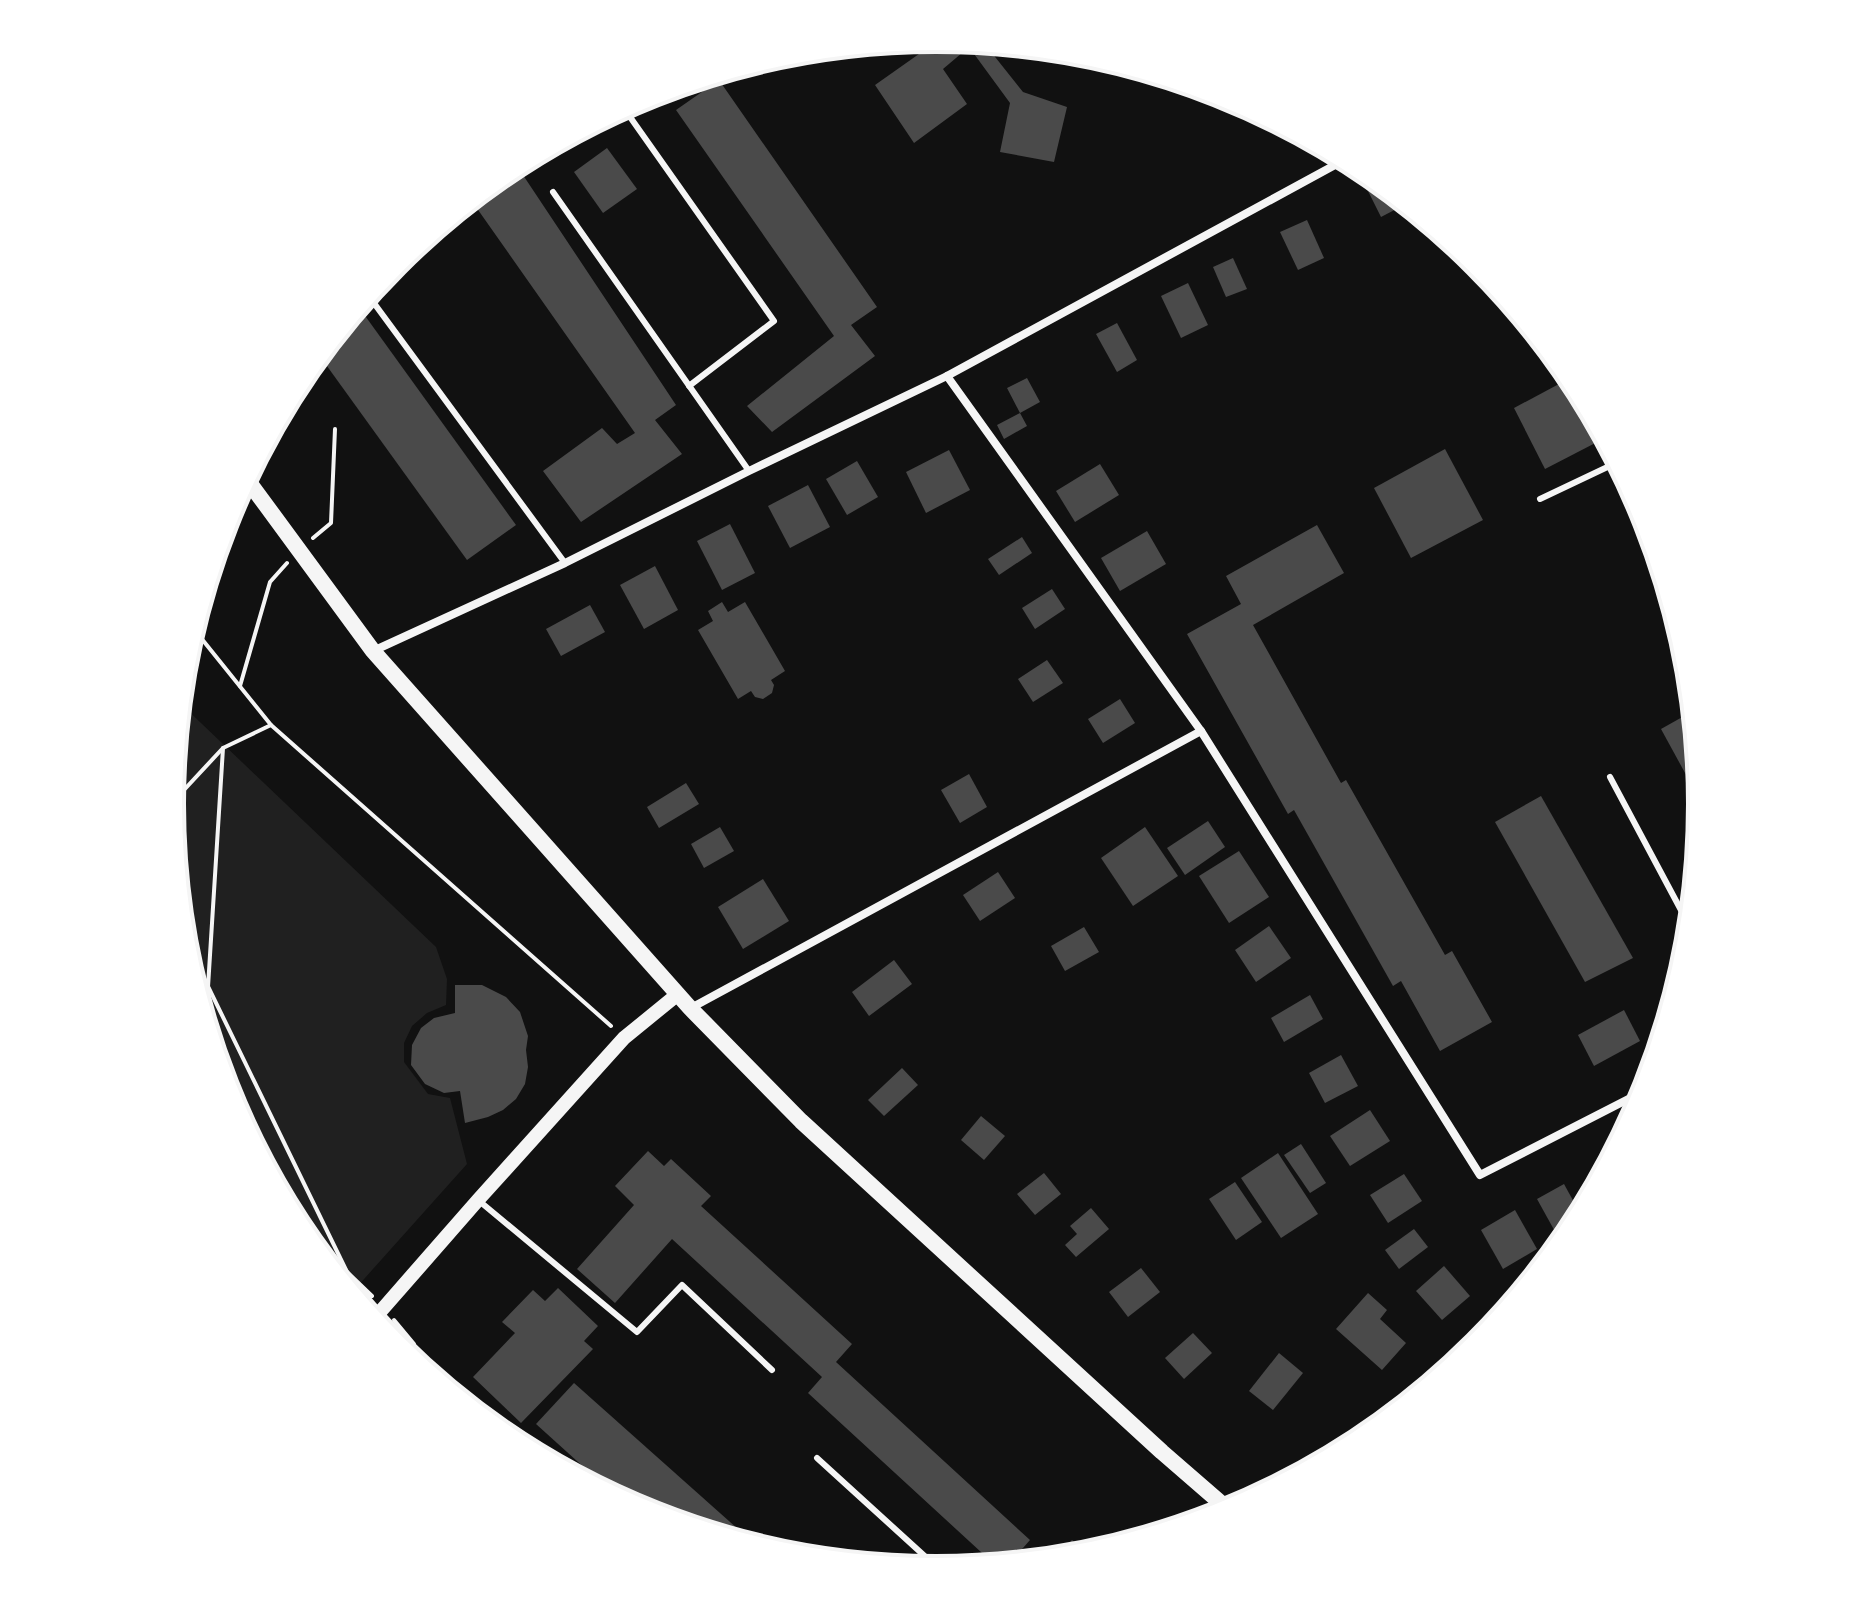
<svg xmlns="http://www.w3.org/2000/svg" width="1872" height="1608" font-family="Ubuntu,sans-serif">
  <rect width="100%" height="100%" fill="#111"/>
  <path fill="#202020" d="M180,703L436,947L447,979L446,1005L427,1013L412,1026L404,1043V1062L428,1094L450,1098L467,1164L356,1288L327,1264L299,1229L228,1097L185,953L170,804Z"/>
  <g fill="#4a4a4a">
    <path d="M936,38L984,43L1023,92L1067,107L1054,162L1000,152L1010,103L969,47L943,69L967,104L914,143L875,85L926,49L920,40Z"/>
    <path d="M719,80L877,307L851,325L875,356L772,432L747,406L834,336L676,110Z"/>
    <path d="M607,148L637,189L603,213L574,172Z"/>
    <path d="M523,175L676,405L655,420L682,454L581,522L543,471L602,428L617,444L635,433L476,207Z"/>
    <path d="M1374,177L1406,204L1381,217L1364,183Z"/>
    <path d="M1307,220L1324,258L1298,270L1280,232Z"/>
    <path d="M1233,258L1247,289L1226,297L1213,267Z"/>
    <path d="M1188,283L1208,325L1181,338L1161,296Z"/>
    <path d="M358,306L516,525L467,560L319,355Z"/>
    <path d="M1117,323L1137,360L1117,372L1096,334Z"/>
    <path d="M1572,377L1605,438L1545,469L1514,408Z"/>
    <path d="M1027,378L1040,402L1020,413L1027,426L1004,439L997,425L1020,413L1007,388Z"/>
    <path d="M1445,449L1483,520L1411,558L1374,488Z"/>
    <path d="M949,450L970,490L926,513L906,472Z"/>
    <path d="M857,461L878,497L847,515L826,479Z"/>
    <path d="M1100,464L1119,495L1075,522L1056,491Z"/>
    <path d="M808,485L830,527L790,548L768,506Z"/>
    <path d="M730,524L755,573L722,590L697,541Z"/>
    <path d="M1317,525L1344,573L1253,625L1341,783L1346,780L1445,955L1452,951L1492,1022L1440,1051L1401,981L1393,986L1294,810L1288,814L1187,634L1241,604L1226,576Z"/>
    <path d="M1147,531L1166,564L1120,591L1101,558Z"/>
    <path d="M1022,537L1032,553L999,575L988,559Z"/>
    <path d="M655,566L678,610L644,629L620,585Z"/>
    <path d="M1052,589L1065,609L1035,629L1022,608Z"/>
    <path d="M722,602L728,612L745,602L785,671L771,680L774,685L772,693L763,699L755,697L751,691L738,699L698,630L713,621L708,611Z"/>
    <path d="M590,605L605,632L561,656L546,629Z"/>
    <path d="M1047,660L1063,683L1033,702L1018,679Z"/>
    <path d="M1120,699L1135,723L1103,743L1088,719Z"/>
    <path d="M1693,711L1702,804L1661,729Z"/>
    <path d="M969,774L987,807L960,823L941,790Z"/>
    <path d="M686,783L699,804L659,828L647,807Z"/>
    <path d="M1541,796L1633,958L1585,982L1495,822Z"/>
    <path d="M1208,821L1225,847L1185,875L1167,848Z"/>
    <path d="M720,827L734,851L704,868L691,844Z"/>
    <path d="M1145,827L1178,876L1133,906L1101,858Z"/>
    <path d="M1239,851L1269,897L1229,923L1199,876Z"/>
    <path d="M998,872L1015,898L980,921L963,895Z"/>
    <path d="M763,879L789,921L743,949L718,907Z"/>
    <path d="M1269,926L1291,958L1256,982L1235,950Z"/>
    <path d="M1084,927L1099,952L1065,971L1051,946Z"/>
    <path d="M894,960L912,984L869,1016L852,992Z"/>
    <path d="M455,985H482L506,997L520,1012L528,1036L526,1050L528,1067L525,1084L516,1099L503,1110L488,1117L465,1123L460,1091L444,1093L425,1084L411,1065L412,1045L421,1028L434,1018L455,1013Z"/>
    <path d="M1310,995L1323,1019L1284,1042L1271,1018Z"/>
    <path d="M1624,1010L1640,1041L1594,1066L1578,1035Z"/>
    <path d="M1341,1055L1358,1086L1325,1103L1309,1073Z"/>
    <path d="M902,1068L918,1085L884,1116L868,1100Z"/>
    <path d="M1370,1110L1390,1141L1350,1166L1330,1136Z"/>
    <path d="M981,1116L1005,1136L984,1160L961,1140Z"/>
    <path d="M1301,1144L1326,1183L1310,1193L1284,1155Z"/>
    <path d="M648,1151L664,1166L671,1159L711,1196L701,1206L852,1344L836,1362L1030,1540L1010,1563L994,1564L808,1393L822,1377L672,1239L615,1303L577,1269L634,1205L615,1186Z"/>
    <path d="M1278,1153L1318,1214L1281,1238L1241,1178Z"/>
    <path d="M1044,1173L1061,1194L1035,1215L1017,1194Z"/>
    <path d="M1404,1174L1422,1201L1388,1223L1370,1195Z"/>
    <path d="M1235,1182L1262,1222L1236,1240L1209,1199Z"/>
    <path d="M1564,1184L1581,1215L1574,1228L1558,1237L1537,1199Z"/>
    <path d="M1091,1208L1109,1229L1076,1257L1065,1245L1077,1234L1070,1226Z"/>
    <path d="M1515,1210L1537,1249L1503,1269L1481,1230Z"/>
    <path d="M1414,1229L1428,1247L1399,1269L1385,1250Z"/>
    <path d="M1444,1266L1470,1296L1442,1320L1416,1291Z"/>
    <path d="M1141,1268L1160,1292L1128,1317L1109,1292Z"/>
    <path d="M558,1288L598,1326L584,1341L593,1349L521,1423L473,1377L515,1333L502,1322L533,1290L545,1301Z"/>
    <path d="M1368,1293L1387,1310L1380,1319L1406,1343L1382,1370L1336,1329Z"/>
    <path d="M1193,1333L1212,1353L1184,1379L1165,1358Z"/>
    <path d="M1279,1353L1303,1373L1273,1410L1249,1391Z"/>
    <path d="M574,1383L757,1546L642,1512L619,1499L536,1424Z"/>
    <path d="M1072,1540L1088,1554L1055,1558Z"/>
  </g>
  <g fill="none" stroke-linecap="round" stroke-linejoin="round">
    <g stroke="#f5f5f5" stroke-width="4">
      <path d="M313,538L331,523L335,429"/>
      <path d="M193,628L271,725L611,1026"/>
      <path d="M240,686L270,582L287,563"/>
      <path d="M170,805L223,748L271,725"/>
      <path d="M183,935L347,1272L372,1296"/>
      <path d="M202,1012L208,987L223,748"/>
      <path d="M394,1320L414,1344"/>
    </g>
    <g stroke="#f5f5f5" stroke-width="6">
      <path d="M623,107L774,321L689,386"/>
      <path d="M553,192L749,471"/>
      <path d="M368,295L565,563"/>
      <path d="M1540,499L1618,462"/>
      <path d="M1610,777L1690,927"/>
      <path d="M478,1200L637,1332L682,1285L772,1370"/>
      <path d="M817,1458L940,1570"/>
    </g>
    <g stroke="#f5f5f5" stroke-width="8">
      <path d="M947,376L1201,731L1480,1175L1646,1090"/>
      <path d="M373,651L565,563L749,471L947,376L1346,159"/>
      <path d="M691,1008L1201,731"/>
    </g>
    <path stroke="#f5f5f5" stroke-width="14" d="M373,1320L478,1200L624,1038L678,994"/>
    <path stroke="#f5f5f5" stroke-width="16" d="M246,478L373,651L690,1008L801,1121L1162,1452L1230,1511"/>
  </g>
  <path d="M0 0H1872V1608H0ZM184 804a752 752 0 1 1 1504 0a752 752 0 1 1-1504 0Z" fill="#fff" fill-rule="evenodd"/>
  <path fill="none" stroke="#f5f5f5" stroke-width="4" d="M184 804a752 752 0 1 1 1504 0a752 752 0 1 1-1504 0Z"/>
</svg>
